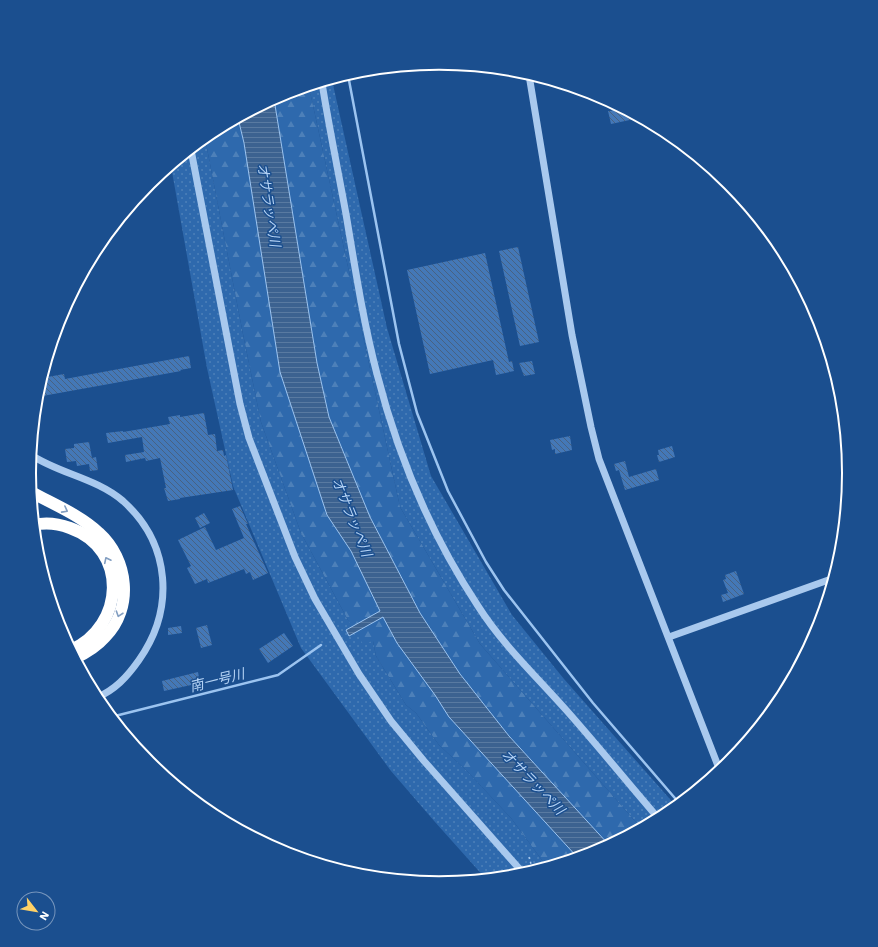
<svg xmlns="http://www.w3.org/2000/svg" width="878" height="947" font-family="'Work Sans','Noto Sans JP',sans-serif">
  <defs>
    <pattern id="grass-dots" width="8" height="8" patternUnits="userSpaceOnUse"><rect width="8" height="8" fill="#2e69ad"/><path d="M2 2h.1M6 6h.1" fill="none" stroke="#4d80b9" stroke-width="1.8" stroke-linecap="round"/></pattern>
    <pattern id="forest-firs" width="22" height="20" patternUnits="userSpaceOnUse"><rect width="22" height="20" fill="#2e69ad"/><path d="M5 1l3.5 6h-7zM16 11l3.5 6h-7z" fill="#4d80b9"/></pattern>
    <pattern id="water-rules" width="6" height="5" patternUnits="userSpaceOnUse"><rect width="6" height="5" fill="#3c6290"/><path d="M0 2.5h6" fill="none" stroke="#597aa1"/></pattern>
    <pattern id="building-back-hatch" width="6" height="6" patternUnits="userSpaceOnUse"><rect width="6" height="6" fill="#4478b7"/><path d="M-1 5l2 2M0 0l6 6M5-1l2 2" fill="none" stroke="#486282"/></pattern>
  </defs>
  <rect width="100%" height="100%" fill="#1b4f8f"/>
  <g fill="url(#grass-dots)">
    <path d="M332,80L387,328L431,476L512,615L564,679L676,806L667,815L641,828L480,644L400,507L309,87Z"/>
    <path d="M205,138L243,334L261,422L301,533L348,620L373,641L376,656L406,705L416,713L439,745L467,771L511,818L547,867L519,876L486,879L435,822L391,771L301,648L233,486L207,368L171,166Z"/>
  </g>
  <g fill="url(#forest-firs)">
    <path d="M309,87L400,507L480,644L641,828L609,845L509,736L460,674L420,613L370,517L329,417L317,363L274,99L282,95Z"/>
    <path d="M238,118L327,515L351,551L449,717L578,858L547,867L511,818L467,771L439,745L416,713L406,705L376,656L373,641L363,644L348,620L301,533L261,422L243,334L205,138L211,132Z"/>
  </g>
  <path fill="url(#water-rules)" stroke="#9cc4f0" d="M274,99L317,363L329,417L370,517L420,613L460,674L509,736L609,845L596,852L578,858L449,717L435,695L397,643L383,617L349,636L346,630L380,611L351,551L327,515L280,372L244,143L238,118Z"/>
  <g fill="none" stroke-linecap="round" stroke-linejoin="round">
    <g stroke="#9cc4f0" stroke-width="2.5">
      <path d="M348,75L399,344L417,413L448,491L486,562L504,590L593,703L680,804"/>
      <path d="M111,717L278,675L321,645"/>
    </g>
  </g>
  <g fill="url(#building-back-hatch)">
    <path d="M620,107L627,111L639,118L611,124L608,111H612L611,109Z"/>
    <path d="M518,247L539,342L520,346L499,251Z"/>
    <path d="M485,253L509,362L512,361L514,371L496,375L493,360L430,374L407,270Z"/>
    <path d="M189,356L191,368L180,370L181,371L37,397L42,378L64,374L65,379Z"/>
    <path d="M532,361L535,374L524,376L519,363Z"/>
    <path d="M204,413L208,435L215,434L217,451L223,450L224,456L226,455L233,490L180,498V499L168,501L164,488H166L160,458L146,461L145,458L126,462L125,455L144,452L142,437L108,443L106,433L123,431V432L170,424L168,417L180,415V417Z"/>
    <path d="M570,436L572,450L555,454V449L552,450L550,440Z"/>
    <path d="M89,442L92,458L96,457L98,470L90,471L89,464L77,466L76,461L67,462L65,449L74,448V444Z"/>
    <path d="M672,446L675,457L659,462L657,455H659L658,450Z"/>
    <path d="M625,461L629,477L656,469L659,480L625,490L619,470L616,471L614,464Z"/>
    <path d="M240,506L248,524H246L268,573L253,580L250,572L246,574L244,569L208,583L207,579L195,584L187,568L191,566L178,540L205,527L216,550L244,538L232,509Z"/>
    <path d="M204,513L210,523L200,528L195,518Z"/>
    <path d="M736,571L744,594L723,602L721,595L728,593L723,580L726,579L725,575Z"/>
    <path d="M207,625L212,645L201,648L196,628Z"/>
    <path d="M181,626L182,633L168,635V628Z"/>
    <path d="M284,633L293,646L268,663L259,649Z"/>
    <path d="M198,672L200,683L164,691L162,681Z"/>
  </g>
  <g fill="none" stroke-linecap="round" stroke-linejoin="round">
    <g stroke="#a9c9ee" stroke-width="1.5" stroke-dasharray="2 3" stroke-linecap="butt">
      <path d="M529,857L533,871"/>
      <path d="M491,873L499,872L505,877"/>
    </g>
    <g stroke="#a9c9ee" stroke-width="7">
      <path d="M529,75L572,335L591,427L599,459L720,771"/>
      <path d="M322,83C329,127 338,170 346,214C355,267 363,321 377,374C398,456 431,535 478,606C502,644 537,677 567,711C598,746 628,783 659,819"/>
      <path d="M191,150L240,404L249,438L295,557L315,599L359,674L391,721L424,761L524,874"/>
      <path d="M31,455C60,474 96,478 123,501C171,544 175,609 139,660C127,677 115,690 96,698"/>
      <path d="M669,637L834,578"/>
    </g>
    <g stroke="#fff" stroke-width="12">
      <path d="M31,492C53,504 80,515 99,533C128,559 134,608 105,637C97,646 86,653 75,658"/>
      <path d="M34,525C46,522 59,524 70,528C129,549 125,626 71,650"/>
    </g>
  </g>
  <defs><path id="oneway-chevron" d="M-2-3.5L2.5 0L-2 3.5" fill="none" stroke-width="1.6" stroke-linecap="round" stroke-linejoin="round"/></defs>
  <g stroke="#829ec1">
    <use href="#oneway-chevron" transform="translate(65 510) rotate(28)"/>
    <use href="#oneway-chevron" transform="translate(107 560) rotate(-116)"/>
    <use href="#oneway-chevron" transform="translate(119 614) rotate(109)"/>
  </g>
  <g text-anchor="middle" stroke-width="3" stroke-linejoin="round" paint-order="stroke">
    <g font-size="14" font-style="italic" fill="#b5d3f5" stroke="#1b4f8f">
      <text transform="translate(269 205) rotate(81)" y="5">オサラッペ川</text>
      <text transform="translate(352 517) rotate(68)" y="5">オサラッペ川</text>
      <text transform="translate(217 680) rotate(-14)" y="5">南一号川</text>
      <text transform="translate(533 782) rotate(46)" y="5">オサラッペ川</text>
    </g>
  </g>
  <path d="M0 0H878V947H0ZM36 473a403 403 0 1 1 806 0a403 403 0 1 1-806 0Z" fill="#1b4f8f" fill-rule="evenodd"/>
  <path fill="none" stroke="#fff" stroke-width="2" d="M36 473a403 403 0 1 1 806 0a403 403 0 1 1-806 0Z"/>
  <g transform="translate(36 911) rotate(121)"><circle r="19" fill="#1b4f8f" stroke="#7695bc"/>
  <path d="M0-3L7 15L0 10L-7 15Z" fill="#ffd166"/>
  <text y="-6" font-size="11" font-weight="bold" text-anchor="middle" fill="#ffffff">N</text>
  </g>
</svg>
